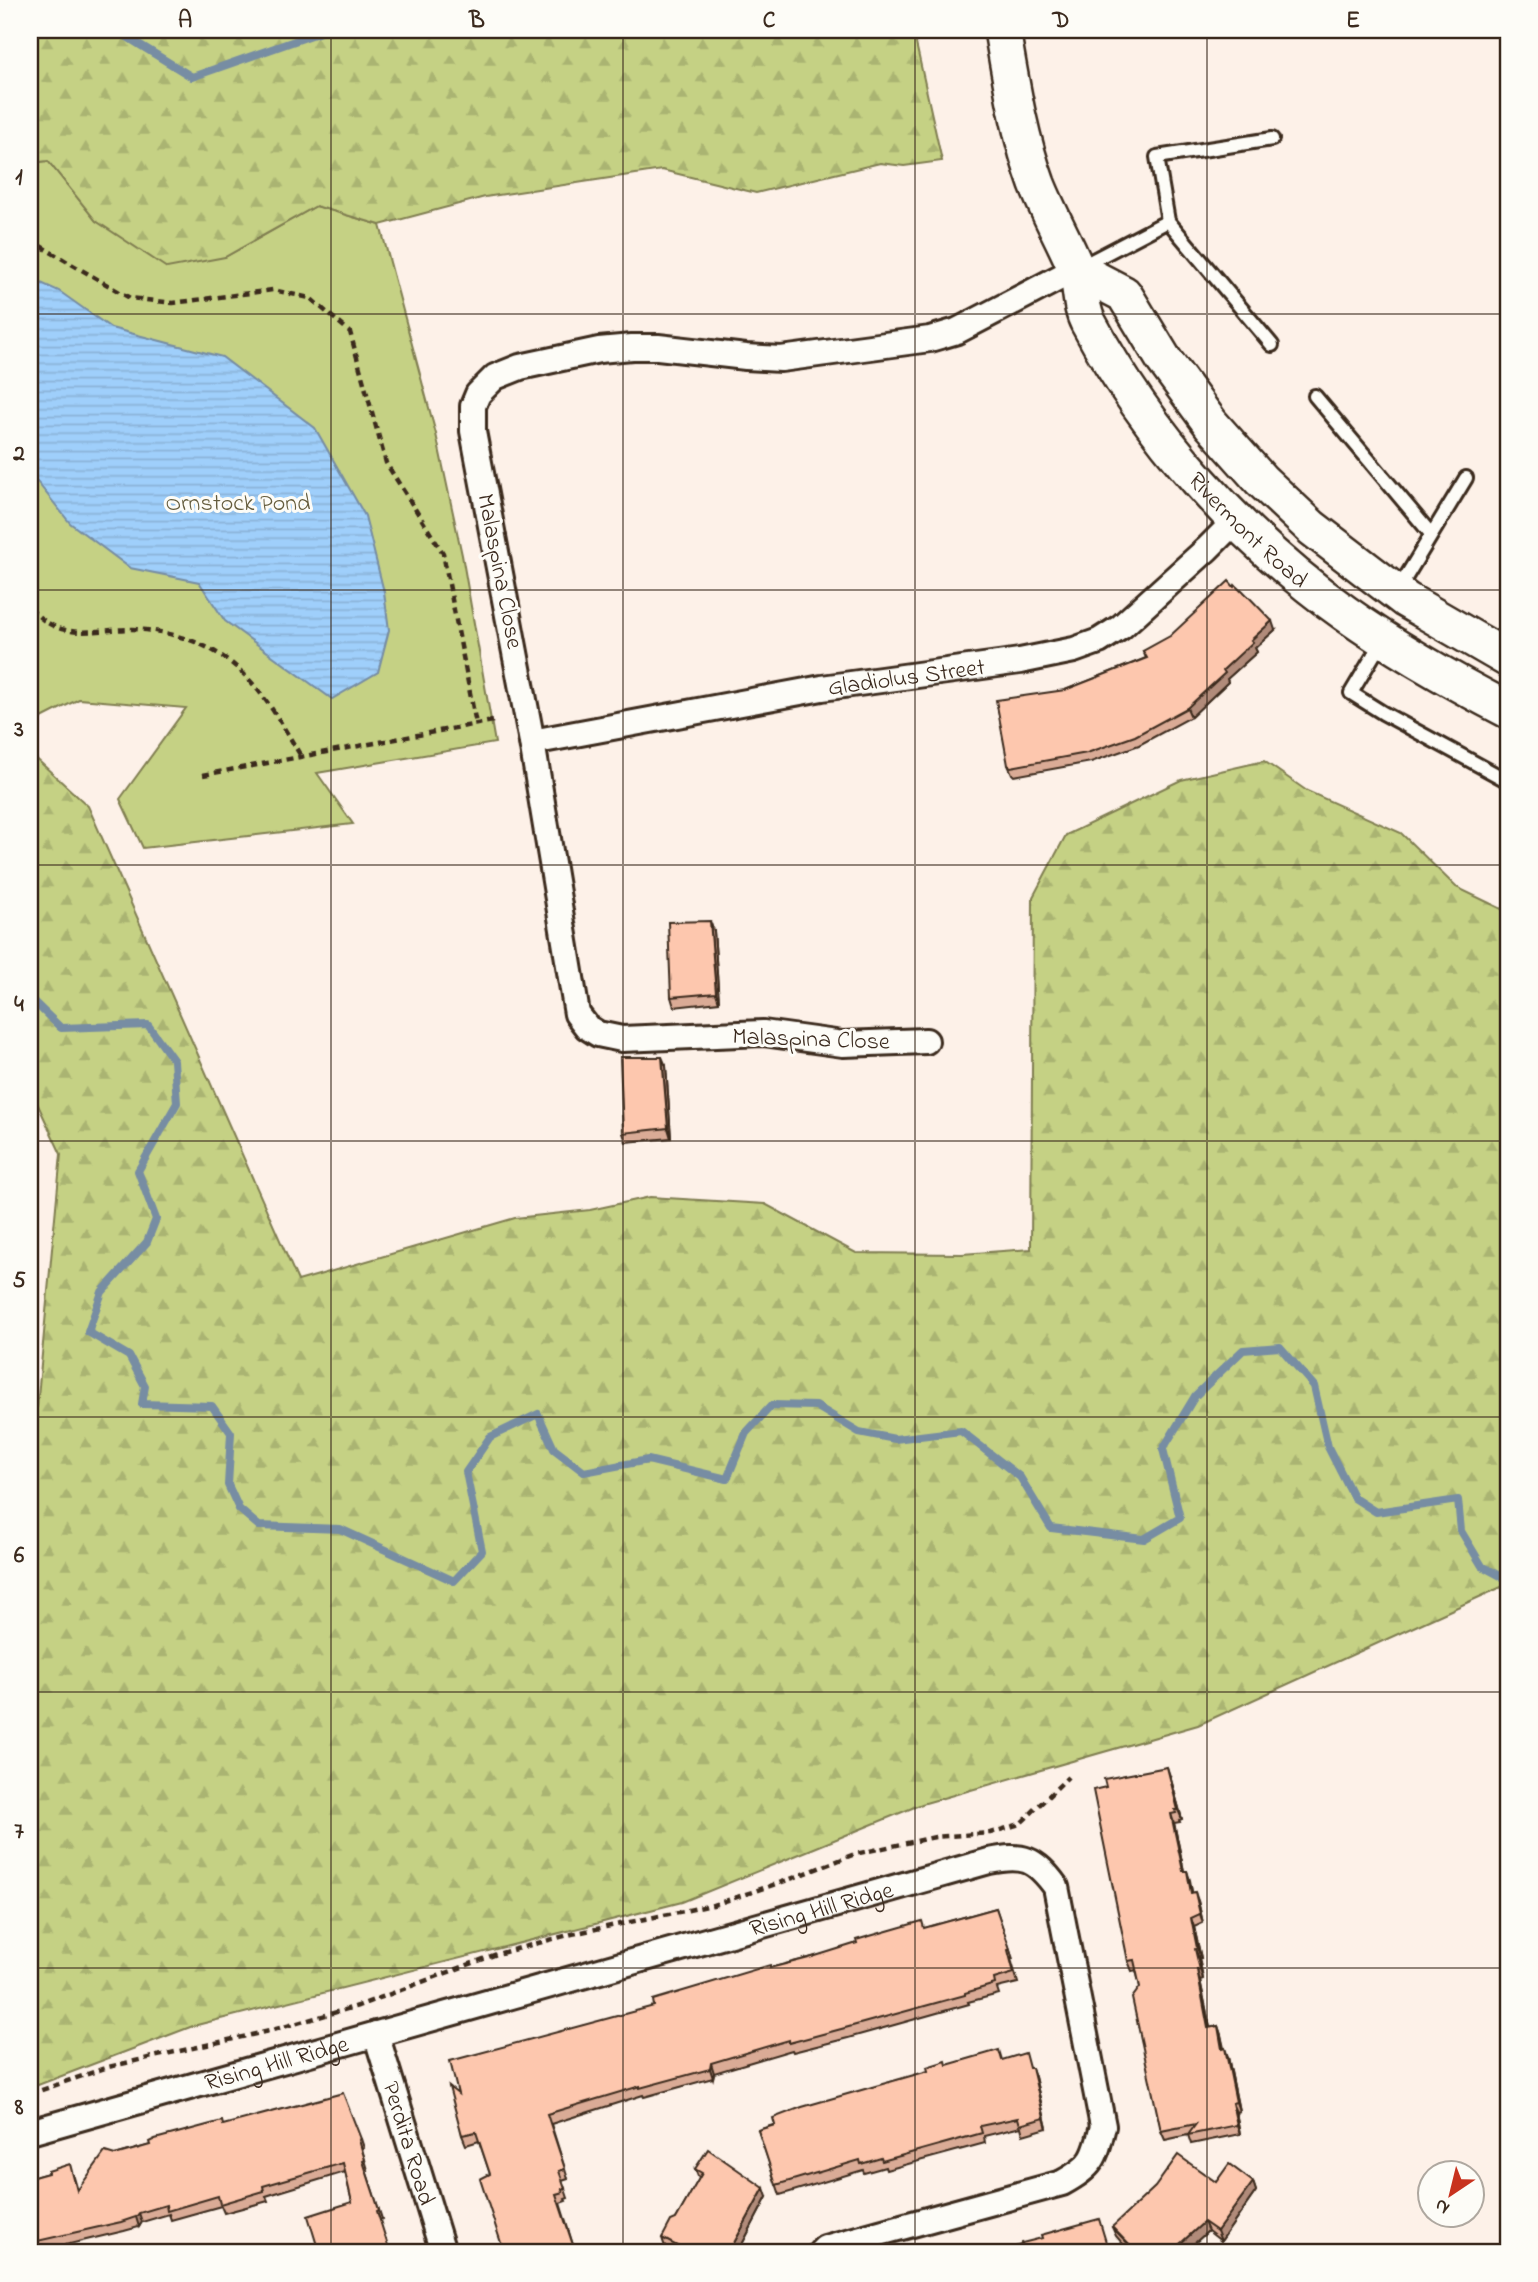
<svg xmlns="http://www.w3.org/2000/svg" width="1538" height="2282" font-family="'Indie Flower',sans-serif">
  <defs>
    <pattern id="forest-firs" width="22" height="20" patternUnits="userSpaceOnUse" patternTransform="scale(1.75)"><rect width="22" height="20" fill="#c5d184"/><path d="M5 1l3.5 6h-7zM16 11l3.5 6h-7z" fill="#aab472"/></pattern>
    <pattern id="water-rules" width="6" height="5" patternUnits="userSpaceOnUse" patternTransform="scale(1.75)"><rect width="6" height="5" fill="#9fcffb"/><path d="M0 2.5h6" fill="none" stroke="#8ab2d7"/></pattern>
  </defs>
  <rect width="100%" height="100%" fill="#fdf1e8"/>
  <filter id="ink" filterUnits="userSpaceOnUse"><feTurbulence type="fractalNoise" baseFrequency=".0143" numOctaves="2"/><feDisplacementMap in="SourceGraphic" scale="14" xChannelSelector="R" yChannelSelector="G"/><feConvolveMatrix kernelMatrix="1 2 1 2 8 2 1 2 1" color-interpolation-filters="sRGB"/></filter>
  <g filter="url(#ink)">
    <path fill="#c5d184" stroke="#807e51" stroke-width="2" d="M48,161L96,221L225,257L316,206L380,225L436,434L462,555L495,743L317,773L353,824L143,848L120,799L186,708L79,699L30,724V163Z"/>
    <g fill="url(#forest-firs)" stroke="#807e51" stroke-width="2">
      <path d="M30,30H913L942,161L904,166L880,163L756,193L662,170L485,197L380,225L316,206L225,257L167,268L96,221L48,161L30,163Z"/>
      <path d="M30,753L88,806L298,1281L515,1218L590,1210L650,1197L765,1204L856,1253L962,1254L1031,1249L1033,897L1066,835L1181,780L1264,761L1307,791L1401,833L1456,887L1508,912V1584L1198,1725L922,1804L682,1902L193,2026L30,2088V1409L37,1407L61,1154L30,1088Z"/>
    </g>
    <path fill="url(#water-rules)" stroke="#778da3" stroke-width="2" d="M30,278L59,291L111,328L222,357L315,428L365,516L384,592L389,630L378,672L332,699L225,621L199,582L130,568L70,523L30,473Z"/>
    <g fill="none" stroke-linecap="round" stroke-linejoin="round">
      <g stroke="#778da3" stroke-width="8">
        <path d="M116,30L192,77L326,30"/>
        <path d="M30,998L61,1028L148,1025L174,1061L177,1103L138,1171L156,1219L147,1242L102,1292L88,1332L129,1356L145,1386L142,1404L212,1406L231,1433L228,1485L239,1509L259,1526L340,1529L454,1581L482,1551L466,1472L490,1437L538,1414L554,1449L584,1472L648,1460L727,1479L746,1433L772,1405L816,1406L859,1432L895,1439L961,1431L1020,1477L1051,1528L1144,1539L1180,1518L1163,1449L1195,1396L1243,1350L1280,1347L1314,1386L1328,1447L1354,1498L1376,1512L1458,1500L1461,1531L1482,1566L1508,1580"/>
      </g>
      <defs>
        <g id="lane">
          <path d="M1168,221L1272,345"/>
          <path d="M1080,267L1168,221L1157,157L1272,139"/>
          <path d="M1315,396L1431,534"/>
          <path d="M1398,590L1466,478"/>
          <path d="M1382,641L1351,693L1383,713L1508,781"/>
        </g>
        <g id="street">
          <path id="s1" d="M532,742L822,688L1020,661L1074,650L1099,641L1121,627L1207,549L1237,519"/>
          <path d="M926,1041L843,1044L763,1033L622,1039L598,1034L587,1027L577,1014L532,742L473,431V406L478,394L495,377L520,367L599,350L632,347H658L746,357L781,359L930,339L957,331L1076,269"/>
          <path id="s2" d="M376,2034L443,2252"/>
          <path id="s3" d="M30,2132L989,1861C1023,1854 1035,1858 1056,1887L1103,2126C1095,2159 1093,2166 1062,2183L825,2248L821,2252"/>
        </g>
        <g id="secondary">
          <path id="s4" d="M1002,30C1011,81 1019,135 1037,184C1048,212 1063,238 1075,266C1082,283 1079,305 1088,322C1148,435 1241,539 1345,613C1397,650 1452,681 1508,710"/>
          <path d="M1076,269L1124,294L1164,360L1211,424L1261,480L1312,528L1406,600L1508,659"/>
        </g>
      </defs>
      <use href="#lane" stroke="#3b2a1e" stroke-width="18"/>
      <use href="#street" stroke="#3b2a1e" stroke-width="30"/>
      <use href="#secondary" stroke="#3b2a1e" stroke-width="40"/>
      <g stroke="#3b2a1e" stroke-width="4.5" stroke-dasharray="7 5" stroke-linecap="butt">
        <path d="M30,240L130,298L173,303L273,290L310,298L350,332L386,463L443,553L476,724"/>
        <path d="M30,608C62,643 91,629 133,629C159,630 188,637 210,649C254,672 278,718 302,758"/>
        <path d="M203,775L493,721"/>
        <path d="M30,2094L108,2067L269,2031L358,2006L497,1954L572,1934L713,1905L788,1880L855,1854L935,1837L990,1833L1020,1824L1068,1777"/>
      </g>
      <use href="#lane" stroke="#fdfcf7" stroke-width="12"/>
      <use href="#street" stroke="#fdfcf7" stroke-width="24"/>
      <use href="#secondary" stroke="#fdfcf7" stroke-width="35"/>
    </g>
    <g fill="#daab96" stroke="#3b2a1e" stroke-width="2">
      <path d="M1275,630L1255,648L1257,652L1227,679L1228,682L1191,717L1139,745L1091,762L1014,776L1012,774L1008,765L1065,690L1146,658L1143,651Z"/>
      <path d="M714,931L719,1002L674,1007L671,997Z"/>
      <path d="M666,1066L671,1138L626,1142L623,1133Z"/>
      <path d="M1170,1776L1182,1819L1179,1820L1180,1822L1174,1823L1184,1871H1187L1192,1892L1198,1901L1203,1923L1194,1927L1201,1958H1199L1203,1979L1200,1980L1210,2028L1218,2026L1221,2035L1224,2048L1228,2057L1239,2111L1236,2112L1240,2134L1191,2144L1188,2135L1165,2140L1161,2131L1140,1987L1136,1970L1132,1971L1128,1961L1106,1787Z"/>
      <path d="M996,1908L1013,1959H1011L1018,1983L997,1988L999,1994L968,2002L969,2004L848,2038L793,2052L792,2050L714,2073L713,2078L644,2097L643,2095L551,2124L568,2178L562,2180L568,2198L565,2199L566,2201L560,2203L574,2248L580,2252H504L490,2174L479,2141L466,2145L462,2135L458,2094L654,2006L770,1968L925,1928Z"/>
      <path d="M1002,2060L1030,2068H1032L1035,2077L1047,2128L1023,2135L1021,2127L984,2136L985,2143L886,2170L885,2167L864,2173L863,2170L780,2195L758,2130L947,2065Z"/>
      <path d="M223,2125L361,2139L364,2148L362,2149L368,2170H366L382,2219L380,2220L352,2202L345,2172L266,2196L268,2201L224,2213L221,2206L171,2220L169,2214L142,2222L139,2227L124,2231L40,2251V2252H30V2178L48,2173L73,2174L78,2191L115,2155Z"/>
      <path d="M695,2169L767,2197L738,2252H674L665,2247L662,2238L676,2219L699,2179Z"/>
      <path d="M1216,2182H1253L1256,2191L1221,2241L1208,2231L1185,2252H1130L1116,2236L1112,2227Z"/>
    </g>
    <g fill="#b18b7a" stroke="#3b2a1e" stroke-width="2">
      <path d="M1272,621L1275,630L1255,648L1257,652L1227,679L1228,682L1191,717L1187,708L1251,640Z"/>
      <path d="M710,921L714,931L719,1002L716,993Z"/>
      <path d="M662,1057L666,1066L671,1138L668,1128Z"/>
      <path d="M1167,1767L1170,1776L1182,1819L1178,1810Z"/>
      <path d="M1171,1814L1174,1823L1186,1881L1183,1871Z"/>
      <path d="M1187,1871L1190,1880L1194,1902L1191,1893Z"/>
      <path d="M1195,1892L1198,1901L1203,1923L1200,1914Z"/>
      <path d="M1191,1918L1194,1927L1201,1958L1197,1948Z"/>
      <path d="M1195,1949L1199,1958L1203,1979L1200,1970Z"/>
      <path d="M1197,1970L1200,1980L1212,2037L1208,2028Z"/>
      <path d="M1218,2026L1221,2035L1225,2058L1222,2049Z"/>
      <path d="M1225,2048L1228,2057L1239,2111L1236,2102Z"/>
      <path d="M711,2063L714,2073L713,2078L710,2069Z"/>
      <path d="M1032,2068L1035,2077L1047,2128L1044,2118Z"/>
      <path d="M1232,2103L1236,2112L1240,2134L1237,2125Z"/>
      <path d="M1253,2182L1256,2191L1221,2241L1217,2231Z"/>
      <path d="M764,2188L767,2197L738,2252H729Z"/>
      <path d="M139,2213L142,2222L139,2227L136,2217Z"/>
      <path d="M1204,2222L1208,2231L1185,2252H1171Z"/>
      <path d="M37,2241L40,2251V2252H36L34,2247Z"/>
    </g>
    <g fill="#fdc7ae" stroke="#3b2a1e" stroke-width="2">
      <path d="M1229,581L1234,587L1235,585L1241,591L1242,590L1272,621L1251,640L1253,642L1223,670L1225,673L1187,708L1135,736L1087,753L1011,767L1008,765L996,700L1065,690L1147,658L1143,651L1170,636Z"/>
      <path d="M710,921L716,993L671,997L668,922Z"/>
      <path d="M620,1057H662L668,1128L623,1133Z"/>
      <path d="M1167,1767L1178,1810H1175L1176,1813L1171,1814L1183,1871H1187L1191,1893L1195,1892L1200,1914L1191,1918L1197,1948L1195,1949L1200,1970H1197L1208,2028L1218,2026L1222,2049L1225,2048L1236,2102L1232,2103L1237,2125L1188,2135L1196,2124L1161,2131L1132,1998L1140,1987L1134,1960L1128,1961L1093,1790L1106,1787L1104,1779Z"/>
      <path d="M996,1908L1010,1949L1008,1950L1014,1973L994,1979L995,1984L965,1993V1995L845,2028L789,2043V2040L711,2063L710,2069L640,2088V2086L547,2114L565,2169L559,2171L565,2188L562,2189L563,2192L556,2194L574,2248L578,2247L580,2252H504L480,2179L490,2174L476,2132L462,2135L449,2087L458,2094L450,2061L654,2006L653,2000L770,1965V1968L809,1958L857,1943L856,1940L922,1921L924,1928Z"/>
      <path d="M999,2050L1002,2060L1025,2053L1029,2068H1032L1044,2118L1020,2125L1018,2118L980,2126L982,2133L882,2161L881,2158L861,2164L860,2160L776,2185L758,2130L775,2125L773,2118L802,2107L928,2071L927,2067L946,2061L947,2065Z"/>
      <path d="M343,2093L361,2139L359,2140L365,2160L363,2161L379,2210L377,2211L390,2252H319L308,2216L352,2202L343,2163L263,2186L264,2191L220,2204L218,2196L167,2211L166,2205L139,2213L136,2217L121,2222L37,2241L34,2247L30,2249V2178L48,2173V2171L70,2164L77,2191L105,2152L115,2155L150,2145L149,2142L155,2139L222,2121L223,2125Z"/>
      <path d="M708,2149L764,2188L729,2252H688L662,2238L671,2221L676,2219L702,2173L695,2169Z"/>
      <path d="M1178,2155L1216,2182L1229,2164L1253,2182L1217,2231L1204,2222L1171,2252H1136L1112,2227L1155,2187Z"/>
      <path d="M1099,2219L1109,2252H998L1022,2245V2243L1042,2238L1041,2235Z"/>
    </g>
  </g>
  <path fill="none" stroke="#3b2a1e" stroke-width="2" stroke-opacity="0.55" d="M331,30V2252M623,30V2252M915,30V2252M1207,30V2252M30,314H1508M30,590H1508M30,865H1508M30,1141H1508M30,1417H1508M30,1692H1508M30,1968H1508"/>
  <g text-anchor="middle" stroke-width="6" stroke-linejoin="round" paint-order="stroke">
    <g font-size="24" fill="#645c3d" stroke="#fdfcf7">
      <text x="238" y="510">Ornstock Pond</text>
    </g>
    <g font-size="24" fill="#3b2a1e" stroke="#fdfcf7">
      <text dy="8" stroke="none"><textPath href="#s4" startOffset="570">Rivermont Road</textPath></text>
      <text transform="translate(501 571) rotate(79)" y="8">Malaspina Close</text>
      <text dy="8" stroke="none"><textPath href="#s1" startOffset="380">Gladiolus Street</textPath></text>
      <text transform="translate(811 1038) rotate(2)" y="8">Malaspina Close</text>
      <text dy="8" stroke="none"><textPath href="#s3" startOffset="822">Rising Hill Ridge</textPath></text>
      <text dy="8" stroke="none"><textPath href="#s3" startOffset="256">Rising Hill Ridge</textPath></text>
      <text dy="8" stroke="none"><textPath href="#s2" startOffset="114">Perdita Road</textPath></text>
    </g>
  </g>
  <rect width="1538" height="2282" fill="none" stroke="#fdfcf7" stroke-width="77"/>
  <g transform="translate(1451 2194) rotate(215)"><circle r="33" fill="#fdfcf7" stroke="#afa8a0" stroke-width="2"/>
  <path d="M0-5L12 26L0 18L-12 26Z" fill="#c8321e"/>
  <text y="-10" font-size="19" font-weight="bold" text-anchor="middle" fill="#3b2a1e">N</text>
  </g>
  <rect x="38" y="38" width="1462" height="2206" fill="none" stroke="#3b2a1e" stroke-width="2.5"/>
  <g font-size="23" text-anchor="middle" font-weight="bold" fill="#3b2a1e">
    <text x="185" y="27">A</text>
    <text x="477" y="27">B</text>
    <text x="769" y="27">C</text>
    <text x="1061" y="27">D</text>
    <text x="1353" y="27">E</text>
    <text x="19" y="184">1</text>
    <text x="19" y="460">2</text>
    <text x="19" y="736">3</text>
    <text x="19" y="1011">4</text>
    <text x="19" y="1287">5</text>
    <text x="19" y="1562">6</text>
    <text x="19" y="1838">7</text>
    <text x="19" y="2114">8</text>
  </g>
</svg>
